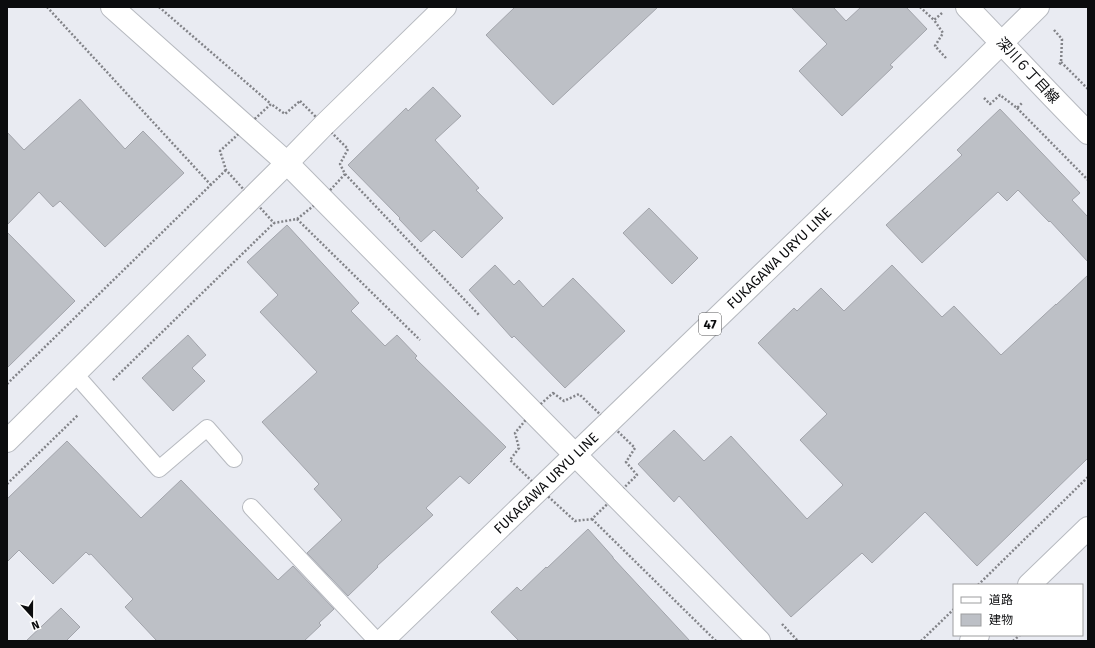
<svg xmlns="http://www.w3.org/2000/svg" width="1095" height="648" font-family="'Fira Sans','Noto Sans JP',sans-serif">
  <rect width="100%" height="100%" fill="#e9ebf2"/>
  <g fill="#bdc0c6" stroke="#a2a4ab">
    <path d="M515,7H658L553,105L486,35Z"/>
    <path d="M791,7H833L846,21L861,7H906L927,29L890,65L893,67L842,116L799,71L827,44Z"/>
    <path d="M433,87L461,116L435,140L479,188L476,190L503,218L462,258L434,230L421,242L399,219L400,218L348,165L406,108L408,111Z"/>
    <path d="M80,99L125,149L143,131L184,173L105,247L60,201L53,207L39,192L7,225V132L24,150Z"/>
    <path d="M1000,109L1080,193L1072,200L1088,217V262L1050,221L1049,222L1018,190L1007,201L998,192L922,263L886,225L962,155L957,150Z"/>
    <path d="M649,208L698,258L672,284L623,233Z"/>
    <path d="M287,225L359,303L351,311L385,346L397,335L417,356L415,358L506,447L469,484L460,476L426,508L433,515L377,566L378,567L348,596L307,553L342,520L314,489L319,484L262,422L317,372L260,312L278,295L247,262Z"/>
    <path d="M7,232L75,301L7,368Z"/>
    <path d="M495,265L514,285L519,280L543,307L573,278L625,331L565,388L514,336L512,338L469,290Z"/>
    <path d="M892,265L942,317L954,306L1001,355L1056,304V305L1088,275V458L977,566L925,512L872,563L862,553L791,617L679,496L674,502L638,464L674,430L704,461L731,436L807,519L843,485L800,440L827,414L758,343L794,308L797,311L821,288L844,311Z"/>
    <path d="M188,335L206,355L192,368L205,381L173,411L142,378Z"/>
    <path d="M67,441L141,518L181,480L278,580L293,566L334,609L319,623L321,625L304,641H157L125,607L133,599L91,554L89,555L86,552L53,584L19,550L7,562V499Z"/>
    <path d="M588,529L613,557V558L690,641H519L491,612L517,587L521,591L546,567L547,568Z"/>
    <path d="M61,608L80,627L66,641H26Z"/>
  </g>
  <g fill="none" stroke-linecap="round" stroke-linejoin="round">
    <defs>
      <g id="service">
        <path d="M75,374L159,469L207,428L234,459"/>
        <path d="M251,507L377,641"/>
      </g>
      <g id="tertiary">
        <path d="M112,7L287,163L759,641"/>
        <path d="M967,7C1008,49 1047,92 1088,133"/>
        <path d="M7,441L287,163L324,125L445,7"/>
        <path d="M1029,585L1088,528"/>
        <path d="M971,641L978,635"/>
      </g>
      <path id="primary" d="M382,641L965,79L1038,7"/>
    </defs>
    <use href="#service" stroke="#b7bac0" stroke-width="18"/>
    <use href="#tertiary" stroke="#b7bac0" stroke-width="24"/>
    <use href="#primary" stroke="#b7bac0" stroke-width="24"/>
    <g stroke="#828388" stroke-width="2.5" stroke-dasharray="2 2" stroke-linecap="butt">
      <path d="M47,7L211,185"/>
      <path d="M159,7L271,104"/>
      <path d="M920,7L934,20"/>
      <path d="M942,13L934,20L943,33L935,46L946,58"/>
      <path d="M1054,30L1062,39L1061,62L1059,65"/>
      <path d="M1061,62L1088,89"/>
      <path d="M984,98L990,104L1000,95L1017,108L1022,103"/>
      <path d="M300,101L348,149L340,164L345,174L322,199L297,219L274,223L226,170L220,151L271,104L285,114Z"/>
      <path d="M1017,108L1088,180"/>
      <path d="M345,174L480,316"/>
      <path d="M297,219L420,340"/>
      <path d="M113,380L274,223"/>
      <path d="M7,384L226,170"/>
      <path d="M553,393L564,401L579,394L635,448L626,462L637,475L592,519L575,521L540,489L510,460L519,448L515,433L533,411Z"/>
      <path d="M7,484L78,415"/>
      <path d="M592,519L716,641"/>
      <path d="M978,585L1088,477"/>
      <path d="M782,624L798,641"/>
      <path d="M921,641L954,609"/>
      <path d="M1013,641L1020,635"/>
    </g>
    <use href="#service" stroke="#fff" stroke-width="16"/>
    <use href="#tertiary" stroke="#fff" stroke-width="22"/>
    <use href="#primary" stroke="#fff" stroke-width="22"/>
  </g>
  <g text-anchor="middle" stroke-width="3" stroke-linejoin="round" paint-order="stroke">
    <rect fill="#fff" stroke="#545556" stroke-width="1" x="699" y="313" width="22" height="22" rx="3"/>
    <g font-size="13" font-weight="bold" fill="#0b0c0e">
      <text x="710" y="329">47</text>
    </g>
    <g font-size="14" fill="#0b0c0e" stroke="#fff">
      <text transform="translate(1028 70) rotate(47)" y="5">深川６丁目線</text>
      <text transform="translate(779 258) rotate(-44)" y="5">FUKAGAWA URYU LINE</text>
      <text transform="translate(546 483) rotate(-44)" y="5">FUKAGAWA URYU LINE</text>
    </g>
  </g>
  <rect width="1095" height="648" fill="none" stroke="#0b0c0e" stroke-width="16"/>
  <rect x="953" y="584" width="130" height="52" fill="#ffffff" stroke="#9d9e9f"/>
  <rect x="961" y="597" width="20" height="6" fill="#ffffff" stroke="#9d9e9f"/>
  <text x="989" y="604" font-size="12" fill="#0b0c0e">道路</text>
  <rect x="961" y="614" width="20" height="12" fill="#bdc0c6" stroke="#9d9e9f"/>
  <text x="989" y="624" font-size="12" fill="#0b0c0e">建物</text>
  <g transform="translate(32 616) rotate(159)" stroke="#ffffff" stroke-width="3" paint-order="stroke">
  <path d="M0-3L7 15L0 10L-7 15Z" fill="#0b0c0e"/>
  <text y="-6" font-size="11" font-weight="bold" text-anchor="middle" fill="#0b0c0e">N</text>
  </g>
</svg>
